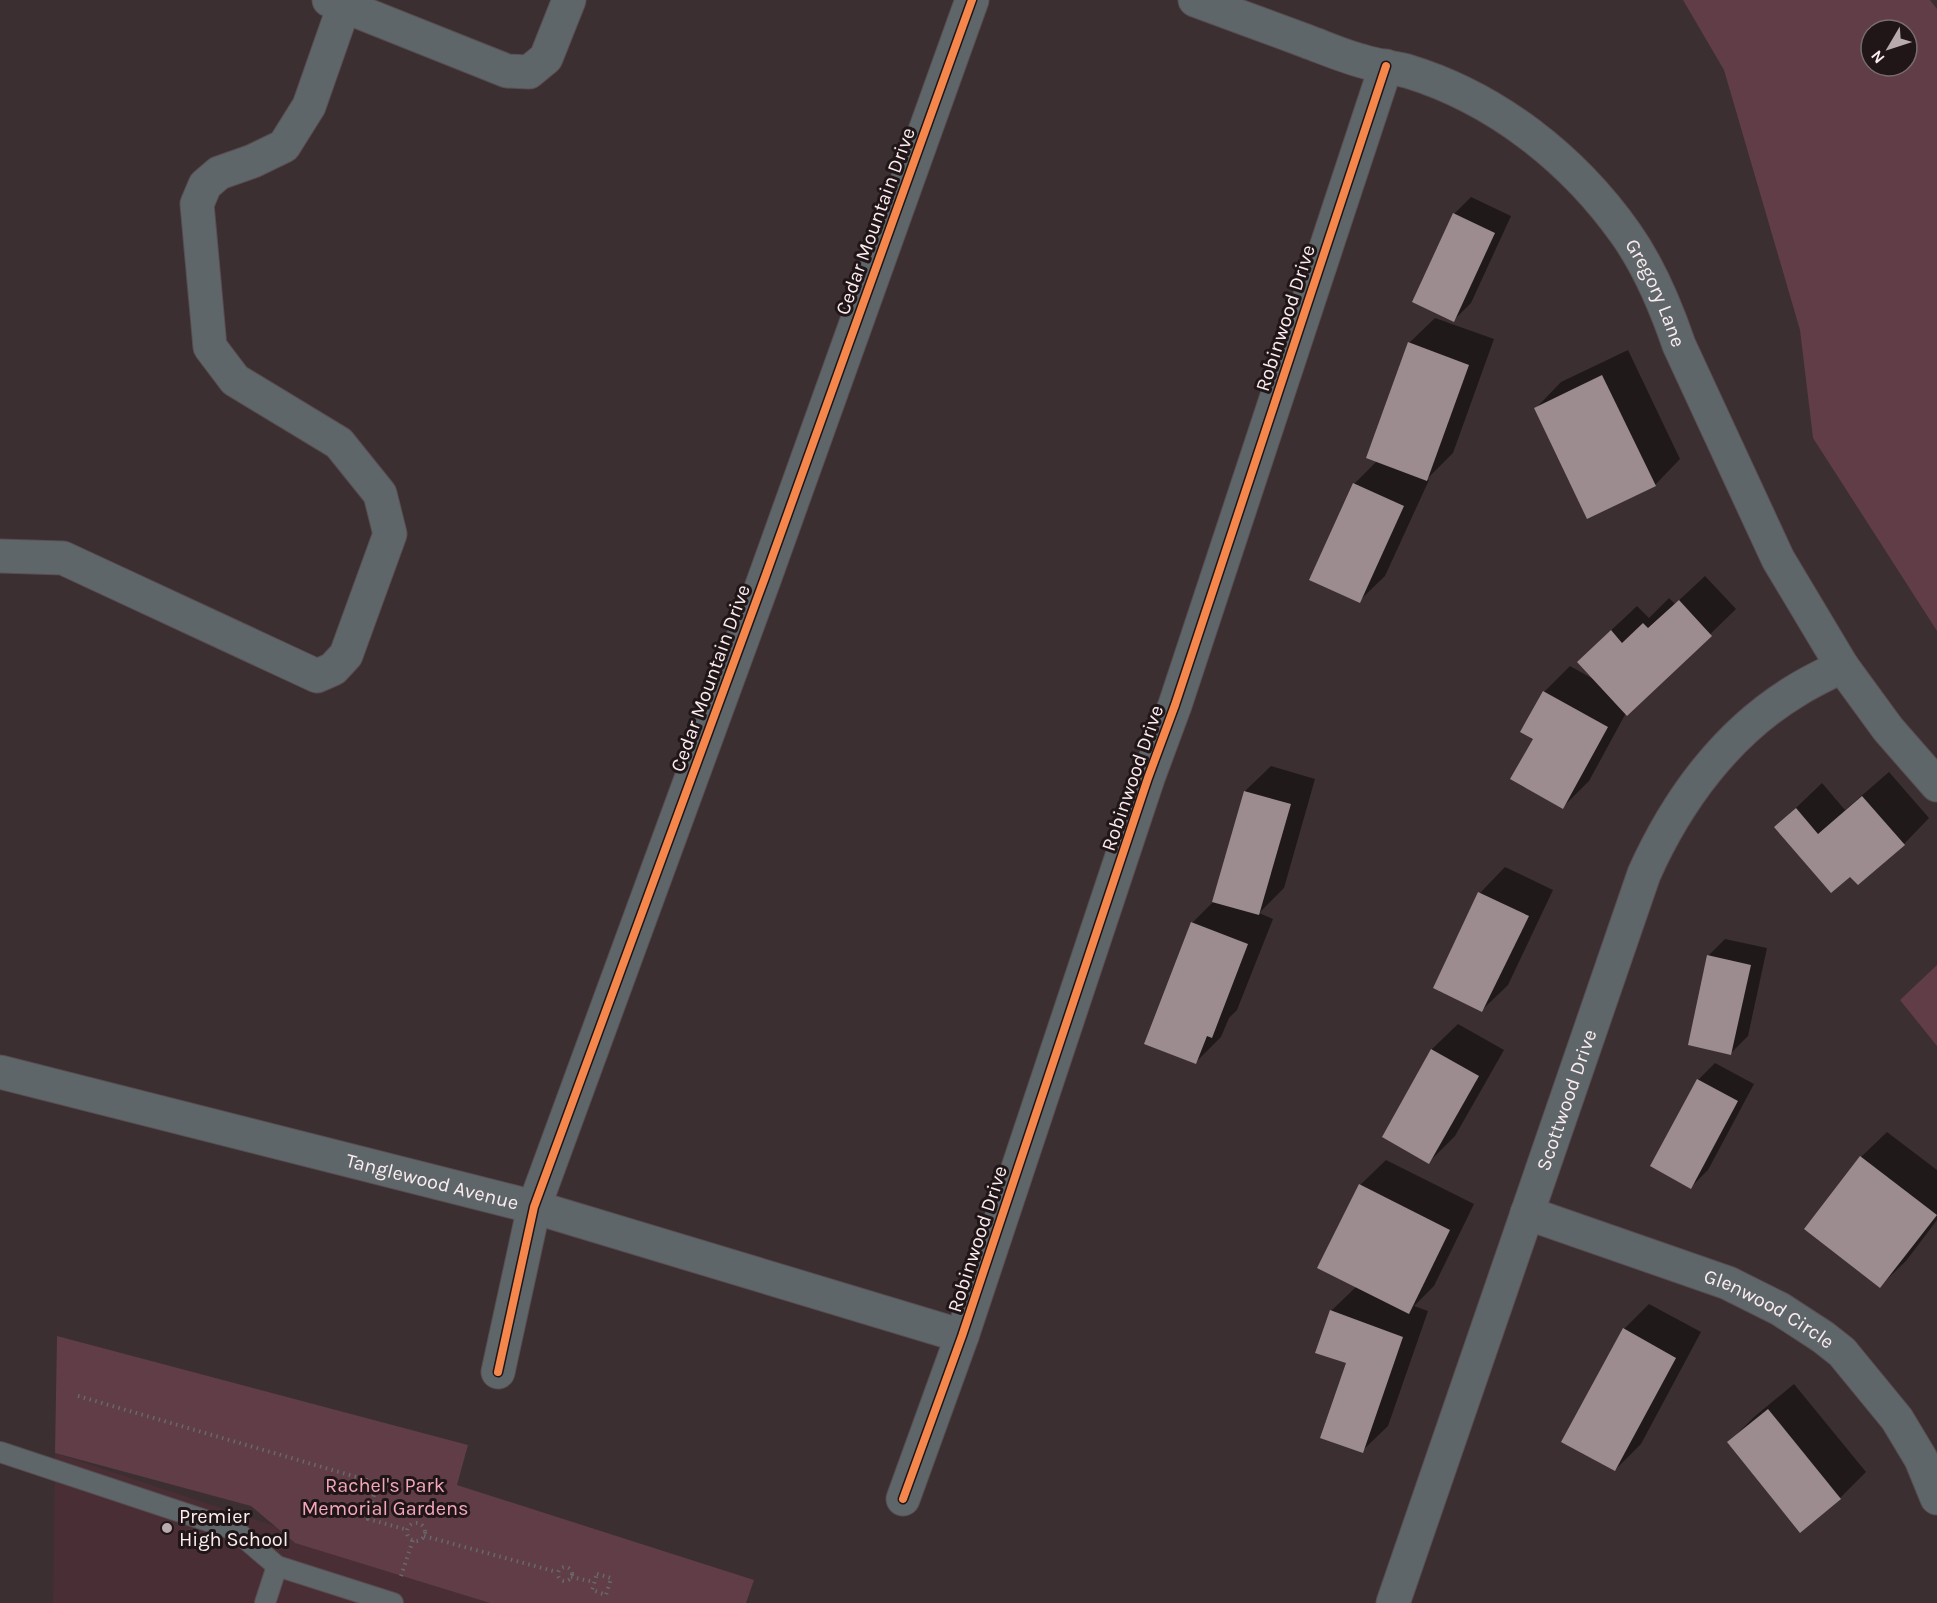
<svg xmlns="http://www.w3.org/2000/svg" width="1937" height="1603" font-family="Karla,sans-serif">
  <rect width="100%" height="100%" fill="#3b2f32"/>
  <path fill="#492e35" d="M55,1453L506,1603H53Z"/>
  <g fill="#603d47" fill-rule="evenodd">
    <path d="M1683,0H1930L1937,9V631L1813,438L1800,330L1724,70ZM1871,30H1907V66H1871Z"/>
    <path d="M1937,965V1046L1900,1000Z"/>
    <path d="M57,1336L468,1445L457,1485L754,1580L746,1603H490L295,1543L251,1506L55,1453Z"/>
  </g>
  <g fill="#0007">
    <path d="M1471,197L1511,216L1471,303L1454,320V214Z"/>
    <path d="M1435,318L1494,339L1453,453L1427,479L1429,480L1385,576L1359,601L1354,484L1377,461L1409,343Z"/>
    <path d="M1628,350L1680,459L1655,485L1536,408L1561,382Z"/>
    <path d="M1705,576L1736,609L1628,714L1626,713L1589,781L1563,807L1535,739L1544,692L1570,666L1595,680L1604,637L1637,606L1649,618L1669,598L1675,604Z"/>
    <path d="M1271,766L1315,779L1284,888L1259,913L1273,919L1237,1010L1229,1018L1221,1037L1196,1062L1192,923L1213,902L1245,791Z"/>
    <path d="M1889,772L1929,818L1904,844L1850,875L1776,827L1822,783L1845,810Z"/>
    <path d="M1505,867L1553,890L1508,985L1482,1010L1435,987L1480,893Z"/>
    <path d="M1725,939L1767,948L1748,1036L1731,1053L1708,956Z"/>
    <path d="M1458,1024L1504,1050L1455,1136L1429,1162L1384,1136L1432,1049Z"/>
    <path d="M1715,1063L1754,1084L1708,1170L1691,1187L1652,1166L1698,1080Z"/>
    <path d="M1887,1132L1937,1170V1220L1906,1261L1880,1286L1861,1157Z"/>
    <path d="M1386,1160L1474,1204L1434,1286L1414,1306L1428,1311L1388,1426L1362,1451L1348,1362L1331,1311L1357,1286L1360,1185Z"/>
    <path d="M1649,1304L1701,1332L1641,1444L1615,1470L1624,1329Z"/>
    <path d="M1794,1384L1866,1472L1840,1498L1800,1531L1729,1442L1754,1417Z"/>
  </g>
  <g fill="#9c8b8f">
    <path d="M1453,213L1495,233L1454,322L1412,302Z"/>
    <path d="M1408,342L1469,365L1427,481L1366,458Z"/>
    <path d="M1602,375L1656,486L1587,519L1534,408Z"/>
    <path d="M1353,483L1404,506L1360,603L1309,580Z"/>
    <path d="M1679,600L1712,636L1627,716L1577,662L1611,630L1622,643L1643,623L1648,628Z"/>
    <path d="M1543,691L1608,727L1563,809L1510,779L1533,739L1520,732Z"/>
    <path d="M1244,791L1291,804L1259,915L1212,902Z"/>
    <path d="M1862,796L1905,845L1858,885L1850,877L1831,893L1774,827L1796,808L1818,834Z"/>
    <path d="M1478,892L1529,916L1482,1012L1433,988Z"/>
    <path d="M1191,922L1248,944L1212,1038L1207,1036L1196,1064L1144,1044Z"/>
    <path d="M1707,955L1751,965L1731,1055L1688,1045Z"/>
    <path d="M1431,1049L1479,1076L1429,1164L1382,1137Z"/>
    <path d="M1697,1079L1738,1101L1691,1189L1650,1166Z"/>
    <path d="M1860,1156L1937,1215L1880,1288L1804,1229Z"/>
    <path d="M1359,1184L1450,1230L1409,1314L1317,1268Z"/>
    <path d="M1330,1310L1403,1337L1363,1453L1320,1438L1346,1363L1315,1353Z"/>
    <path d="M1623,1328L1676,1358L1615,1471L1561,1442Z"/>
    <path d="M1768,1409L1841,1499L1800,1533L1727,1442Z"/>
  </g>
  <g fill="none" stroke-linecap="round" stroke-linejoin="round">
    <defs>
      <g id="lane">
        <path d="M0,1452L235,1530L277,1566L393,1603"/>
        <path d="M265,1603L277,1566"/>
      </g>
      <g id="street">
        <path d="M329,0L507,71L529,72L546,58L569,0"/>
        <path id="s1" d="M1195,0C1232,14 1269,27 1306,41C1325,48 1343,56 1362,61C1377,66 1392,67 1407,71C1496,98 1573,159 1626,234C1650,268 1666,307 1679,345L1778,559L1842,666L1888,729L1937,785"/>
        <path d="M0,556L63,558L317,676L333,669L346,655L390,534L380,494L339,443L235,380L210,347L197,204L205,185L219,173L253,161L284,146L309,106L344,6"/>
        <path id="s2" d="M0,1072L534,1207L962,1336"/>
        <path id="s3" d="M1527,1213L1728,1283L1780,1309L1823,1337L1842,1352L1897,1419L1921,1459L1937,1498"/>
        <path d="M498,1372L534,1207L764,580L972,0"/>
        <path d="M903,1499L962,1336L1148,778L1175,705L1386,66"/>
        <path id="s4" d="M1393,1603L1644,874C1677,800 1727,732 1797,690C1811,681 1827,674 1842,666"/>
      </g>
    </defs>
    <use href="#lane" stroke="#594e51" stroke-width="22"/>
    <use href="#street" stroke="#594e51" stroke-width="35"/>
    <g stroke="#67696c" stroke-width="4" stroke-dasharray="1.5 4.5" stroke-linecap="butt">
      <path d="M78,1396L377,1483L368,1519L408,1530"/>
      <circle cx="416" cy="1532" r="9"/>
      <path d="M424,1536L557,1572"/>
      <circle cx="565" cy="1574" r="7"/>
      <path d="M597,1574L611,1578L606,1595L592,1590Z"/>
      <path d="M401,1576L413,1540"/>
      <path d="M571,1577L594,1582"/>
    </g>
    <use href="#lane" stroke="#5f6669" stroke-width="20"/>
    <use href="#street" stroke="#5f6669" stroke-width="33"/>
    <defs>
      <g id="cycleway">
        <path d="M498,1372L534,1207L764,580L972,0"/>
        <path d="M903,1499L962,1336L1148,778L1175,705L1386,66"/>
      </g>
    </defs>
    <use href="#cycleway" stroke="#201618" stroke-width="11"/>
    <use href="#cycleway" stroke="#f5874c" stroke-width="8"/>
  </g>
  <circle fill="#b8aaad" stroke="#201618" stroke-width="2" cx="167" cy="1528" r="6"/>
  <g text-anchor="middle" stroke-width="6" stroke-linejoin="round" paint-order="stroke">
    <g font-size="20" fill="#fbecef" stroke="#201618">
      <text transform="translate(875 221) rotate(-70)" y="7">Cedar Mountain Drive</text>
      <text dy="7" stroke="none"><textPath href="#s1" startOffset="568">Gregory Lane</textPath></text>
      <text transform="translate(1285 318) rotate(-72)" y="7">Robinwood Drive</text>
      <text transform="translate(710 678) rotate(-70)" y="7">Cedar Mountain Drive</text>
      <text transform="translate(1132 778) rotate(-71)" y="7">Robinwood Drive</text>
      <text dy="7" stroke="none"><textPath href="#s4" startOffset="532">Scottwood Drive</textPath></text>
      <text dy="7" stroke="none"><textPath href="#s2" startOffset="446">Tanglewood Avenue</textPath></text>
      <text transform="translate(977 1239) rotate(-72)" y="7">Robinwood Drive</text>
      <text dy="7" stroke="none"><textPath href="#s3" startOffset="261">Glenwood Circle</textPath></text>
    </g>
    <g font-size="20" fill="#f4a7bb" stroke="#201618">
      <text x="385" y="1492">Rachel's Park<tspan x="385" dy="23">Memorial Gardens</tspan></text>
    </g>
    <g font-size="20" fill="#fbecef" stroke="#201618" text-anchor="start">
      <text x="179" y="1523">Premier<tspan x="179" dy="23">High School</tspan></text>
    </g>
  </g>
  <g transform="translate(1889 48) rotate(231)"><circle r="28" fill="#201618" stroke="#786c6e" stroke-width="1.5"/>
  <path d="M0-4.5L10 22L0 15L-10 22Z" fill="#b8aaad"/>
  <text y="-9" font-size="16" font-weight="bold" text-anchor="middle" fill="#fbecef">N</text>
  </g>
</svg>
